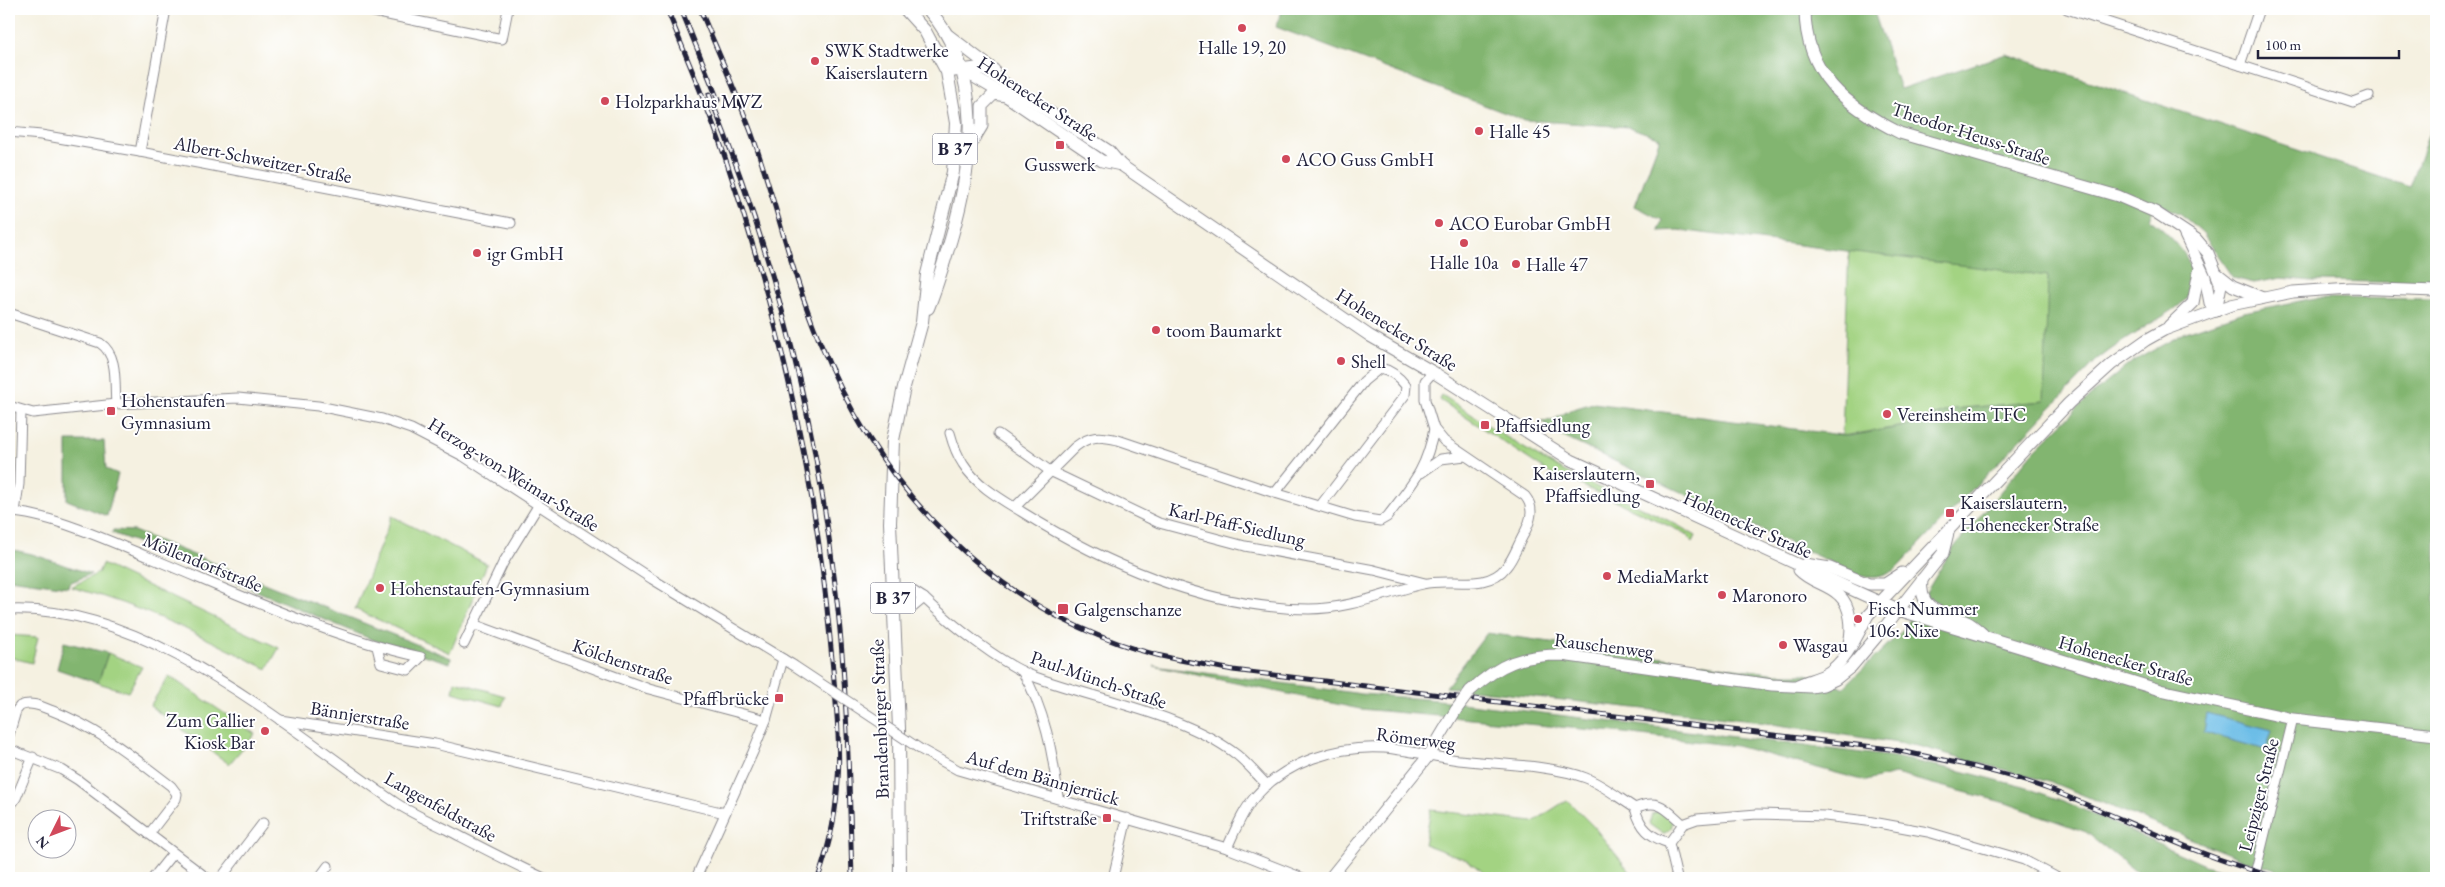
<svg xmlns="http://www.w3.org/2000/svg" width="2445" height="887" font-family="'EB Garamond',serif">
  <rect width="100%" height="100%" fill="#fff"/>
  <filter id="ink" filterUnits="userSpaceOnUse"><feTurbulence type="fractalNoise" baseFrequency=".02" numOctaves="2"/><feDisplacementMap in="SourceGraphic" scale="10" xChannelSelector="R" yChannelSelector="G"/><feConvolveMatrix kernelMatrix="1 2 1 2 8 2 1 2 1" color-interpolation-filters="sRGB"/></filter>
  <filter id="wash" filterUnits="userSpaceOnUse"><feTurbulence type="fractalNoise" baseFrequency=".0096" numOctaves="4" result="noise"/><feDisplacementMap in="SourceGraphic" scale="20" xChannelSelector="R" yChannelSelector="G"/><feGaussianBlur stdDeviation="1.12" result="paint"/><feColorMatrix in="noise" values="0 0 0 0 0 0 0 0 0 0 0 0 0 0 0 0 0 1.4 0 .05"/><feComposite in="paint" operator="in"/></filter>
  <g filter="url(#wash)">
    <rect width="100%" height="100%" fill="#f5f1e1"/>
    <g fill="#a3d382" stroke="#627a5e">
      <path d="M1660,138L2049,276L2045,401L1953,409L1905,426L1842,436L1849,247L1635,206Z"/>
      <path d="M1442,395C1482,421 1521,448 1562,470C1606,493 1654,510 1696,536L1693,542L1684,533L1568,479L1557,478L1440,400Z"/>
      <path d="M392,516L487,564L450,653L355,609Z"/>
      <path d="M102,564L279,648L267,669C201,635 144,607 71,587L98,573Z"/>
      <path d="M9,635L38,637L32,663L9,657Z"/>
      <path d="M108,653L142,667L128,692L98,683Z"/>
      <path d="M169,676L255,734L229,764L150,706Z"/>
      <path d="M455,681L505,696L502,706L453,692Z"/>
      <path d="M1567,800L1594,827L1635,878H1491L1467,860L1424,844L1431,810L1533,822Z"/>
      <path d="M1660,810L1673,820L1671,829L1663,834L1649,824L1652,814Z"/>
    </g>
    <g fill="#82b570" stroke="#526c56">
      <path d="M1283,9H1873L1900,89L2006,54L2410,187L2436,113V283L2313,281L2281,278L2254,283L2233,278L2203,234L2181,214L2156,203L2149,219C2173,236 2212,274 2182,303C2173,311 2160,318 2150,324C2131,336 2113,347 2096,361L1895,570C1881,578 1873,579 1858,575L1561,436L1541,421L1553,420L1570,410L1593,403L1849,436L1905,426L1953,409L2044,401L2048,276L1678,230L1659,231L1662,220L1635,206L1660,138L1629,127L1524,120L1276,27Z"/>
      <path d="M2315,298L2436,299V878H2326L2284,873L2239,858L2053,783L1918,746L1752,721L1446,687L1487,633L1777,674H1806L1843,688L1904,629L1951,551L2034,451L2090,396L2132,362L2186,332L2244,312Z"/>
      <path d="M67,441H104L106,469L118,474L107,516L67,500Z"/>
      <path d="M113,530L134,531L451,658L450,663L373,640L169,554L112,533Z"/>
      <path d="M9,549L32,554L91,574L69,583L68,587L9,579Z"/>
      <path d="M64,642L108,653L98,683L57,669Z"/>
      <path d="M1154,666L1362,694L1438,700L1894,757L1961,771L2024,787L2066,802L2205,865L2251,878H2144L2086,832L2006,803L1895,774L1866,781L1736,746L1615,732L1360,709Z"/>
    </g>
    <path fill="#6cbde7" stroke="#477091" d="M2206,713L2272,730L2266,750L2203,732Z"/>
  </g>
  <g filter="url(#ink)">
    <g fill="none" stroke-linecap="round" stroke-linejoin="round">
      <defs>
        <g id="street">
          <path d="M360,9L502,39L508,9"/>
          <path d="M2067,9L2353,102L2369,96"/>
          <path d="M2240,65L2259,9"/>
          <path d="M9,132L41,135L140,152L511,223"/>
          <path d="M140,152L166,9"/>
          <path d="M9,313L100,343C119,356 114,383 116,404"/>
          <path d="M9,406L33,413L116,404L238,398L318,406L382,419L411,429L463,456L652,579L793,665"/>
          <path d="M950,433C953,444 957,455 963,464C976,485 1001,499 1022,512C1107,565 1207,608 1309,609C1349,609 1385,593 1423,584C1449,577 1487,592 1506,567C1514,558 1518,544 1524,534C1531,520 1535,508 1525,496L1444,441L1434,429L1425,400V381L1433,372"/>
          <path d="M998,434L1050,471L1159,523L1245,546L1374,570L1425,583"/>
          <path d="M1421,473L1441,459L1465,456"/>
          <path d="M1275,493L1364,381L1380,368C1391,370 1399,377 1406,386L1405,395L1320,506"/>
          <path d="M1015,507L1075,447C1090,435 1100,436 1118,440L1275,493L1355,517L1380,521L1387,517C1412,484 1426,471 1434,429"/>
          <path d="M9,512C48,513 109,541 146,556C236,593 326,636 421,657L408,670L381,663L377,647"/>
          <path d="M15,512L19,484L21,411"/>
          <path d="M913,591L924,598L912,608L906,606L904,599L906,593Z"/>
          <path d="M924,598C951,624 1001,664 1035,677C1097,700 1185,714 1237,755C1248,764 1257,775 1267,785"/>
          <path d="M9,610C149,604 286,728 396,803C411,813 429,821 446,829C479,846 511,863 544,878"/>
          <path d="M473,624L649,689L766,720"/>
          <path d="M464,644L503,563L538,506"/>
          <path d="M1022,671C1045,709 1053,754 1058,797"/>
          <path d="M280,720L435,744L725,813"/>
          <path d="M9,735L16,711L20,706C32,701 42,707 53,711C98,728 133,757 171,786L177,794L176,799L149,834"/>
          <path d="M9,749L62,770L78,780L207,878"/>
          <path d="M920,749L958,770L1227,848L1303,878"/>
          <path d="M9,808L16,798L33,757"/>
          <path d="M1669,843C1650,837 1640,828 1635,808C1659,798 1665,808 1683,824"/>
          <path d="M1227,848C1235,831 1242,812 1254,798C1285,762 1337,745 1384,748C1409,750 1434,757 1459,760C1495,764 1554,765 1586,778C1603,785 1619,798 1635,808"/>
          <path d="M153,878L173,853"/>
          <path d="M221,878L263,823"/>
          <path d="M319,878L328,866"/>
          <path d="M696,878L753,752L766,720L783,659"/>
          <path d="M1113,878L1127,818"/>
          <path d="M1677,878L1669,843L1683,824L1697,819L1757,814L1825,816L1867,821L1928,832L2024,860L2058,878"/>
          <path d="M2254,878L2293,719"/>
        </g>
        <g id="secondary">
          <path d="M1805,9C1805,75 1846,106 1900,133L2118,196L2155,212L2196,239L2208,253L2221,285L2216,311"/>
          <path d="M948,35L994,70"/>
          <path d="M937,50L962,70L1006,96L1102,161L1121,165"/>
          <path d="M947,72L976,68L986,71L1109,151L1121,165L1370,336L1433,372L1571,460L1866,596L1898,610L2160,690L2293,719L2436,735"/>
          <path d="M971,144L982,126V106L994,94L1006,96"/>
          <path d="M2184,233L2205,277L2210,303L2216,311"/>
          <path d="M2219,275L2233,286L2263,298"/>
          <path d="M2169,326L2193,303L2199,271"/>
          <path d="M1805,564L1830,568L1869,584H1885L1902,573"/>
          <path d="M1799,570C1810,582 1828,584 1839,595C1851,606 1853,628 1849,643"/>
          <path d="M1922,579C1918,612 1943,612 1967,622C1973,625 1978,630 1983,634"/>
          <path d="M1798,685C1806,681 1816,679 1824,675C1845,664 1857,636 1868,615L2069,403L2112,364L2146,340L2164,330L2231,305L2293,292L2350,288L2436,291"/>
          <path d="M1470,691C1500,663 1522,655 1562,655L1772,685L1811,687L1823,685L1836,679L1851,667L1884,628L1943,553L1948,533"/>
          <path d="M1330,878L1429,755L1456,710"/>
        </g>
        <g id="primary">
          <path d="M928,308C937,286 944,262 951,239C973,163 986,74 928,9"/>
          <path d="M900,878L899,728L890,523L893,440L904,387L922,322L927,274L953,172L956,123L947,72L925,31L905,9"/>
        </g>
      </defs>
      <use href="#street" stroke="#8c8a8e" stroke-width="11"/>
      <use href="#secondary" stroke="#8c8a8e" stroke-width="13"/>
      <use href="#primary" stroke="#8c8a8e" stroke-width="14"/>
      <use href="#street" stroke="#fff" stroke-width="9"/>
      <use href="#secondary" stroke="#fff" stroke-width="11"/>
      <use href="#primary" stroke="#fff" stroke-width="12"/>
      <defs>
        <g id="rail">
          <path d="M667,9C687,59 709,109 726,160C778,315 815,475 830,638C838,727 849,792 818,878"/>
          <path d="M681,9L718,100"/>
          <path d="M700,9C718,52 738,96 754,140C777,206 792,275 819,340C880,491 995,613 1157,655C1182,661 1208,665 1233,670L1890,749C1943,760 1998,770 2048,789C2125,819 2199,857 2279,878"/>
          <path d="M709,94C771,247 814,412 834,576C847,677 849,778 852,878"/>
        </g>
      </defs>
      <use href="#rail" stroke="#22223b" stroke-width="5"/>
      <use href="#rail" stroke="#fff" stroke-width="3" stroke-dasharray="9" stroke-linecap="butt"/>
      <defs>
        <path id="street-bridge" d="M793,665L920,749"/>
        <path id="secondary-bridge" d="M1456,710L1470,691"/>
      </defs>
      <use href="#street-bridge" stroke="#8c8a8e" stroke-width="11" stroke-linecap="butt"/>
      <use href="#secondary-bridge" stroke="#8c8a8e" stroke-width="13" stroke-linecap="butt"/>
      <use href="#street-bridge" stroke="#fff" stroke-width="9"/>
      <use href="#secondary-bridge" stroke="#fff" stroke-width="11"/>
    </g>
  </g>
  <g fill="#d1495b" stroke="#fff" stroke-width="2">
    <circle cx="1242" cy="28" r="5"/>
    <circle cx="815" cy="61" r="5"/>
    <circle cx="605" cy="101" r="5"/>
    <circle cx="1479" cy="131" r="5"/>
    <rect x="1055" y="140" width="10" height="10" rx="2.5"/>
    <circle cx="1286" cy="159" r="5"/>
    <circle cx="1439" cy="223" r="5"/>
    <circle cx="1464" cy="243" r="5"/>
    <circle cx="477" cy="253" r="5"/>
    <circle cx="1516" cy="264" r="5"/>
    <circle cx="1156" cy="330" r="5"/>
    <circle cx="1341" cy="361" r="5"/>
    <rect x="106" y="406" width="10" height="10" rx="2.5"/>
    <circle cx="1887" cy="414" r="5"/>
    <rect x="1480" y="420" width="10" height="10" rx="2.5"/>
    <rect x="1645" y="479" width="10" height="10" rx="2.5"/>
    <rect x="1945" y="508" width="10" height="10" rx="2.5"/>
    <circle cx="1607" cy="576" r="5"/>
    <circle cx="380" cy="588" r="5"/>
    <circle cx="1722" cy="595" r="5"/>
    <rect x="1057" y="603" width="12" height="12" rx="2.5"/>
    <circle cx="1858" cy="619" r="5"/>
    <circle cx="1783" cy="645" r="5"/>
    <rect x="774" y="693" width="10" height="10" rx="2.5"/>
    <circle cx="265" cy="731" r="5"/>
    <rect x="1102" y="813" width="10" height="10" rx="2.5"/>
  </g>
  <g text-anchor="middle" stroke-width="4" stroke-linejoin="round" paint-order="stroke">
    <g fill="#fff" stroke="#646476" stroke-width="1">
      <rect x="932.5" y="133.5" width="45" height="31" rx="4"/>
      <rect x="870.5" y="582.5" width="45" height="31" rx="4"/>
    </g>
    <g font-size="18" font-weight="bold" fill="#22223b">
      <text x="955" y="155">B 37</text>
      <text x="893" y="604">B 37</text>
    </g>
    <g font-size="19" fill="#22223b" stroke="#fff" text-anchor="start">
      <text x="1242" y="54" text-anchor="middle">Halle 19, 20</text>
      <text x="825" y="57">SWK Stadtwerke<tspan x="825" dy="22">Kaiserslautern</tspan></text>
      <text x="615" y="108">Holzparkhaus MVZ</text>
      <text x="1489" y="138">Halle 45</text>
      <text x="1296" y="166">ACO Guss GmbH</text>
      <text x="1060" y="171" text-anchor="middle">Gusswerk</text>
      <text x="1449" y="230">ACO Eurobar GmbH</text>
      <text x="487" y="260">igr GmbH</text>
      <text x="1464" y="269" text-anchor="middle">Halle 10a</text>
      <text x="1526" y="271">Halle 47</text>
      <text x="1166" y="337">toom Baumarkt</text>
      <text x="1351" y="368">Shell</text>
      <text x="121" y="407">Hohenstaufen<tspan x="121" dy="22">Gymnasium</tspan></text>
      <text x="1897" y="421">Vereinsheim TFC</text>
      <text x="1495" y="432">Pfaffsiedlung</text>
      <text x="1640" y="480" text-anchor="end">Kaiserslautern,<tspan x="1640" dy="22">Pfaffsiedlung</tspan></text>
      <text x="1960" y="509">Kaiserslautern,<tspan x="1960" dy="22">Hohenecker Straße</tspan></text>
      <text x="1617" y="583">MediaMarkt</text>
      <text x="390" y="595">Hohenstaufen-Gymnasium</text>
      <text x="1732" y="602">Maronoro</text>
      <text x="1868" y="615">Fisch Nummer<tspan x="1868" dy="22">106: Nixe</tspan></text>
      <text x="1074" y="616">Galgenschanze</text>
      <text x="1793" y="652">Wasgau</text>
      <text x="769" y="705" text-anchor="end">Pfaffbrücke</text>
      <text x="255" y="727" text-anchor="end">Zum Gallier<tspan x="255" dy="22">Kiosk Bar</tspan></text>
      <text x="1097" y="825" text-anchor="end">Triftstraße</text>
    </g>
    <g font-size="19" fill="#22223b" stroke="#fff">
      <text transform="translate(1038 98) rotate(33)" y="7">Hohenecker Straße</text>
      <text transform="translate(1971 133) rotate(18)" y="7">Theodor-Heuss-Straße</text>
      <text transform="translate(263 159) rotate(11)" y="7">Albert-Schweitzer-Straße</text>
      <text transform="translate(1397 329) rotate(32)" y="7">Hohenecker Straße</text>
      <text transform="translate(514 474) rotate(32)" y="7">Herzog-von-Weimar-Straße</text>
      <text transform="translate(1237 524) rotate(13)" y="7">Karl-Pfaff-Siedlung</text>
      <text transform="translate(1748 524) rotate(24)" y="7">Hohenecker Straße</text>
      <text transform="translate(203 562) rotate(22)" y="7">Möllendorfstraße</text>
      <text transform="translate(1604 645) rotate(7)" y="7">Rauschenweg</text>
      <text transform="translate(2126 660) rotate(16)" y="7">Hohenecker Straße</text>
      <text transform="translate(623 661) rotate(19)" y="7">Kölchenstraße</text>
      <text transform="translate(1099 679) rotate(19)" y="7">Paul-Münch-Straße</text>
      <text transform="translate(360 715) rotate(9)" y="7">Bännjerstraße</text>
      <text transform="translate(879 719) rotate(-92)" y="7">Brandenburger Straße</text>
      <text transform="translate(1416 738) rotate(7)" y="7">Römerweg</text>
      <text transform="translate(1043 777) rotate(16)" y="7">Auf dem Bännjerrück</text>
      <text transform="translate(2258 795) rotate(-76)" y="7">Leipziger Straße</text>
      <text transform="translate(441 806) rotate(29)" y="7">Langenfeldstraße</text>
    </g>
  </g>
  <rect width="2445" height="887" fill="none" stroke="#fff" stroke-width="30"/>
  <g transform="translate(52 834) rotate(228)"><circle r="24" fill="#ffffff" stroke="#a7a7b1"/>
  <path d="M0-4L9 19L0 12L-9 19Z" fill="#d1495b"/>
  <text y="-8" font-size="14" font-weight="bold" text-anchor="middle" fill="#22223b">N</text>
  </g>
  <path d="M2258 50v8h141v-8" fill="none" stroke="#22223b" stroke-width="2.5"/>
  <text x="2265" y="50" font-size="15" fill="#22223b" stroke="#ffffff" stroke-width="4" paint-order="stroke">100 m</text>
</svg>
